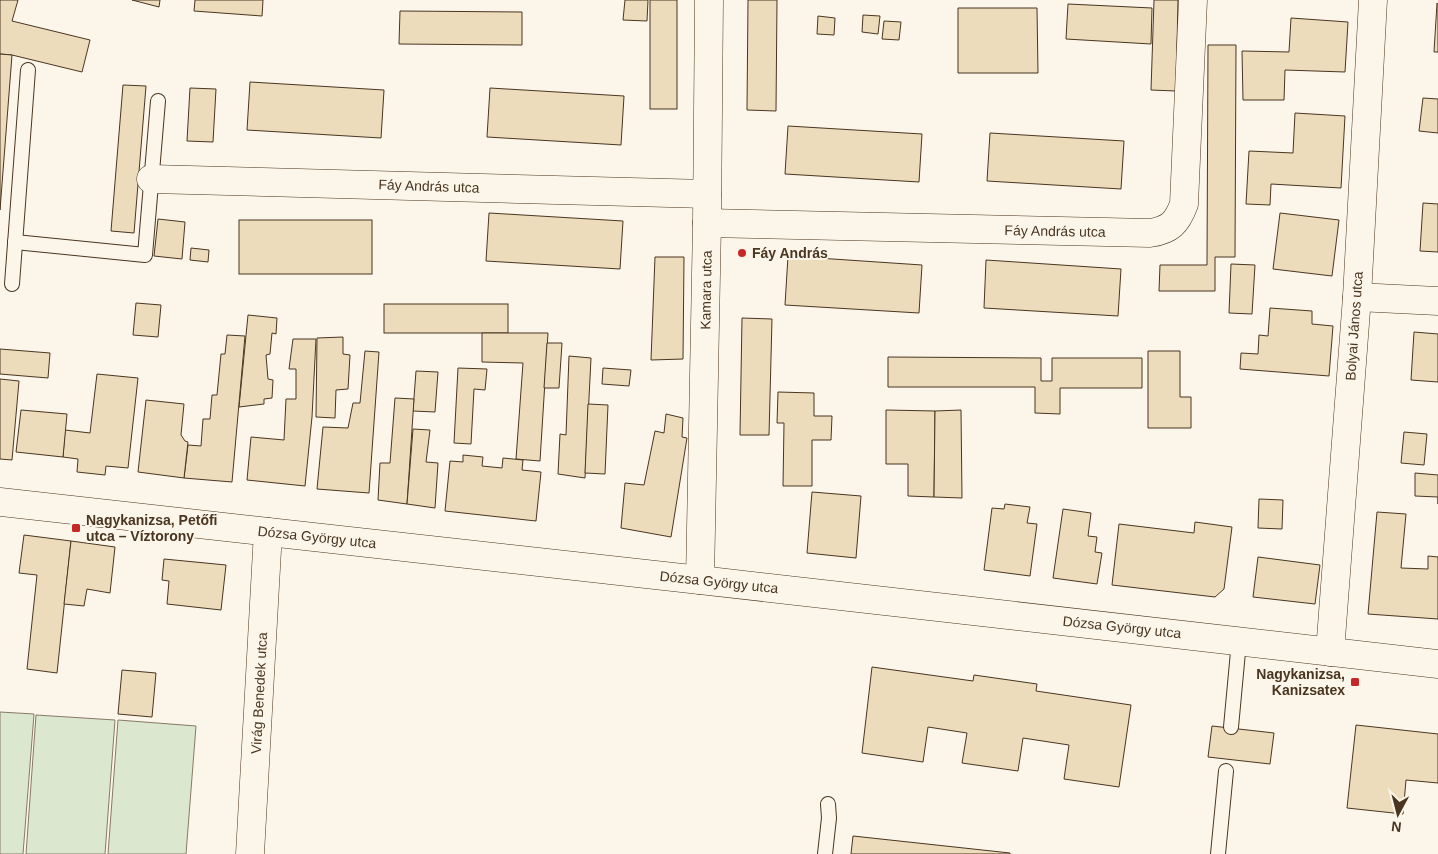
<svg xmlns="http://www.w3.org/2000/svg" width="1438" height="854" font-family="Helvetica,sans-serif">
  <rect width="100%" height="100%" fill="#fbf6e9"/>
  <g fill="#dce7d0" stroke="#887966">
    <path d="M0,712L34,714L23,854H0Z"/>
    <path d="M36,715L115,720L105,854H26Z"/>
    <path d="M118,720L196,726L186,854H108Z"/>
  </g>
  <g fill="#ecdcbc" stroke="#4a3520">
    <path d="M0,0H18L12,21L90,40L82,72L12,55L0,54Z"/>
    <path d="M132,0H160L159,7Z"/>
    <path d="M195,0H263L262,16L194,11Z"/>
    <path d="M625,0H648L647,21L623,20Z"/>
    <rect x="650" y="0" width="27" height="109"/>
    <path d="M748,0H777L776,111L747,110Z"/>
    <path d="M1154,0H1178L1176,91L1151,90Z"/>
    <path d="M1437,3L1438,4V52H1434Z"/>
    <path d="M1068,4L1152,8L1151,44L1066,39Z"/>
    <path d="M958,8H1037L1038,73H958Z"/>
    <path d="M400,11L522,12V45L399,44Z"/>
    <path d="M863,15L880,16L878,34L862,32Z"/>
    <path d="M818,16L835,18L834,35L817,34Z"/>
    <path d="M1291,18L1348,22L1345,72L1285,70L1284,100H1243L1242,51L1289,52Z"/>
    <path d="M884,21L901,22L899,40L882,39Z"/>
    <path d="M1208,45H1236L1235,257H1215V291H1159L1160,265H1207Z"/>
    <path d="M0,54L12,55L0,210Z"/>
    <path d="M250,82L384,90L381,138L247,130Z"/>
    <path d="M123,85L146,86L134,233L111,231Z"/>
    <path d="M190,88L216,89L213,142L187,141Z"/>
    <path d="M490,88L624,96L621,145L487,137Z"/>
    <path d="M1423,98L1438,99V133L1419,131Z"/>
    <path d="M1295,113L1345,116L1341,188L1271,184L1270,205L1246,204L1249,151L1293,153Z"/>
    <path d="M788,126L922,134L919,182L785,174Z"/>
    <path d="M990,133L1124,141L1121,189L987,181Z"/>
    <path d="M1423,203L1438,204V252L1420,251Z"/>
    <path d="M489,213L623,221L620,269L486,261Z"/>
    <path d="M1280,213L1339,220L1332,276L1273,269Z"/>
    <path d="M158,219L185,222L182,259L154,256Z"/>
    <rect x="239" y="220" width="133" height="54"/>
    <path d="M191,248L209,250L208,262L190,260Z"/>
    <path d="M788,256L922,265L919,313L785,305Z"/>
    <path d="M655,257H684L683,359L651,360Z"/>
    <path d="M986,260L1121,269L1118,316L984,308Z"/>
    <path d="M1231,264L1255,265L1252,314L1229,313Z"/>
    <path d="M136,303L161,305L158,337L133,335Z"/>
    <rect x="384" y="304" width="124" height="29"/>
    <path d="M1270,308L1312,311V324L1333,326L1329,376L1240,369L1241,353L1258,354L1259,335L1268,336Z"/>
    <path d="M248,315L277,318L276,334L272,333L270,354L266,355L268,379L273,380L272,398L264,399V404L239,407Z"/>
    <path d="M742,318L772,319L769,435H740Z"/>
    <path d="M1414,332L1438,334V382L1411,380Z"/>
    <path d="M482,333H548L540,461L516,459L523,363L482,362Z"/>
    <path d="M227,335L245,336L232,482L184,478L188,445L201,446L203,419H210L212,395H217L221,354H225Z"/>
    <path d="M343,337V354L350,355L348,389L336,390L335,418L316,417L317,338Z"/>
    <path d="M293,339H316L312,417L305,486L247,480L251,437L284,440L286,399H296V369H289Z"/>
    <path d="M547,343H562L559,388H544Z"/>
    <path d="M0,349L50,353L48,378L0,374Z"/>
    <path d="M365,351L379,352L369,493L317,489L323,427L348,428L353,403H360Z"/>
    <path d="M1148,351H1180V397H1191V428H1148Z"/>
    <path d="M569,356L591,358L585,478L558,474L560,434L566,435Z"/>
    <path d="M888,357L1041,358V381H1052V358H1142V388H1060V414L1035,413V387H888Z"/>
    <path d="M458,368L487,369L485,390L474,389L471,444L454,443Z"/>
    <path d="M603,368L631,370L629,386L602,384Z"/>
    <path d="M416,371L438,372L435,412L413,411Z"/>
    <path d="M97,374L138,378L128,468L106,466L105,475L77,472L78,459L63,457L65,430L90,433Z"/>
    <path d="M0,379L19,381L12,460L0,459Z"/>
    <path d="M778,392L814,393V416H832L831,440H812V486H783L784,423H777Z"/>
    <path d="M395,398L414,399L407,504L378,500L380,463H390Z"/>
    <path d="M146,400L184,404L181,435L185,441L188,442L184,478L138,472Z"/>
    <path d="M588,404L608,405L605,474L585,473Z"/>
    <path d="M21,410L67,414L63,457L16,452Z"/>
    <path d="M886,410L935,411L934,497L908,496V464H886Z"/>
    <path d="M961,410L962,498L934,497L935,411Z"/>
    <path d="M666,414L683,418L682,437L687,438L671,537L621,528L625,483L644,485L655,431L664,433Z"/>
    <path d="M413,429L430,430L426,462L438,463L435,508L407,504Z"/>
    <path d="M1404,432L1427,434L1424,465L1401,463Z"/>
    <path d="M463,455L483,457L482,466L502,468L503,458L523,460L522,470L541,472L536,521L445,511L450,461L463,462Z"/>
    <path d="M1415,473L1438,475V504V497L1415,496Z"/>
    <path d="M812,492L861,496L856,558L807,553Z"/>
    <path d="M1259,499L1283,500L1282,529L1258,528Z"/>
    <path d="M1005,504L1030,507L1027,523L1037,524L1030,576L984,570L992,508L1004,509Z"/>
    <path d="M1063,509L1091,513L1088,536L1097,537L1095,552L1102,553L1097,584L1053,578Z"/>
    <path d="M1377,512L1406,514L1401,568L1428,569V556L1438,557V619L1368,614Z"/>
    <path d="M1195,522L1232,527L1224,589L1215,597L1112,585L1119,524L1194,533Z"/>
    <path d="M24,535L71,541L57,673L27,669L37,575L19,573Z"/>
    <path d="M71,541L115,547L110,593L87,589L84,606L64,604Z"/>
    <path d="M1258,557L1320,565L1315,604L1253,597Z"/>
    <path d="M164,559L226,565L221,610L167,604L169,581L162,580Z"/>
    <path d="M872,667L973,681L974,675L1037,684L1036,691L1131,705L1119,787L1064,779L1069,745L1023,738L1018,771L962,763L967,733L928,727L923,762L862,753Z"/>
    <path d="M122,670L156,673L152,717L118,714Z"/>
    <path d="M1356,725L1438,734V783L1406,780L1403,814L1347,808Z"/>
    <path d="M1212,726L1274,733L1270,764L1208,757Z"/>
    <path d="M853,836L1010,853V854H851Z"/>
  </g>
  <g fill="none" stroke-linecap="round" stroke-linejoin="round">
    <defs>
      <g id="lane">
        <path d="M15,242L145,255L158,101"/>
        <path d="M12,284L28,70"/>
        <path d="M1231,727L1239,641"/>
        <path d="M825,854L829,818L828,804"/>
        <path d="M1218,854L1226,771"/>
      </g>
      <g id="street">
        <path d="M151,179L707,194"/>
        <path d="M707,223L1150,233C1170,230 1177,223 1184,204L1193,0"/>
        <path d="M1357,297L1438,301"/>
        <path d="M0,502L700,580L1438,664"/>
        <path d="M700,580L707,223L709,0"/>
        <path d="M1330,652L1357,297L1373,0"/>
        <path d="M250,854L268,532"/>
      </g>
    </defs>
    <use href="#lane" stroke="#4a3520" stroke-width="16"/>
    <use href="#street" stroke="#4a3520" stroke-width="29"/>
    <use href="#lane" stroke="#fbf6e9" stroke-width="14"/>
    <use href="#street" stroke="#fbf6e9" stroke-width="28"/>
  </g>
  <g fill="#c62828" stroke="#fbf6e9" stroke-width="2">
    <circle cx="742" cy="253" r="5"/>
    <rect x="71" y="523" width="10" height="10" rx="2.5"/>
    <rect x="1350" y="677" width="10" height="10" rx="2.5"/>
  </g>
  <g text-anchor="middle" stroke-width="4" stroke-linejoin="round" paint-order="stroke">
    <g font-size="14" fill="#4a3520" stroke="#fbf6e9">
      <text transform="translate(429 186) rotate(2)" y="5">Fáy András utca</text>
      <text transform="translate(1055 231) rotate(1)" y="5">Fáy András utca</text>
      <text transform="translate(706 290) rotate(-89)" y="5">Kamara utca</text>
      <text transform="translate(1354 326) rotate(-86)" y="5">Bolyai János utca</text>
      <text transform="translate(317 537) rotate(6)" y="5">Dózsa György utca</text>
      <text transform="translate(719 582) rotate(6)" y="5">Dózsa György utca</text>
      <text transform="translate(1122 627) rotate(6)" y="5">Dózsa György utca</text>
      <text transform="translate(259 693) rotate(-87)" y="5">Virág Benedek utca</text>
    </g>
    <g font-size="14" font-weight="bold" fill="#4a3520" stroke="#fbf6e9" text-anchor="start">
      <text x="752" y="258">Fáy András</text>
      <text x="86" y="525">Nagykanizsa, Petőfi<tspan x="86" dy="16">utca – Víztorony</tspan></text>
      <text x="1345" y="679" text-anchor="end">Nagykanizsa,<tspan x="1345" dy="16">Kanizsatex</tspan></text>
    </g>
  </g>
  <g transform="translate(1398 814) rotate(187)" stroke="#fbf6e9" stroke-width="4" paint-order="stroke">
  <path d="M0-4L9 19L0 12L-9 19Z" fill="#4a3520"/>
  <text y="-8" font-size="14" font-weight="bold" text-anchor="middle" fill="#4a3520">N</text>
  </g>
</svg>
